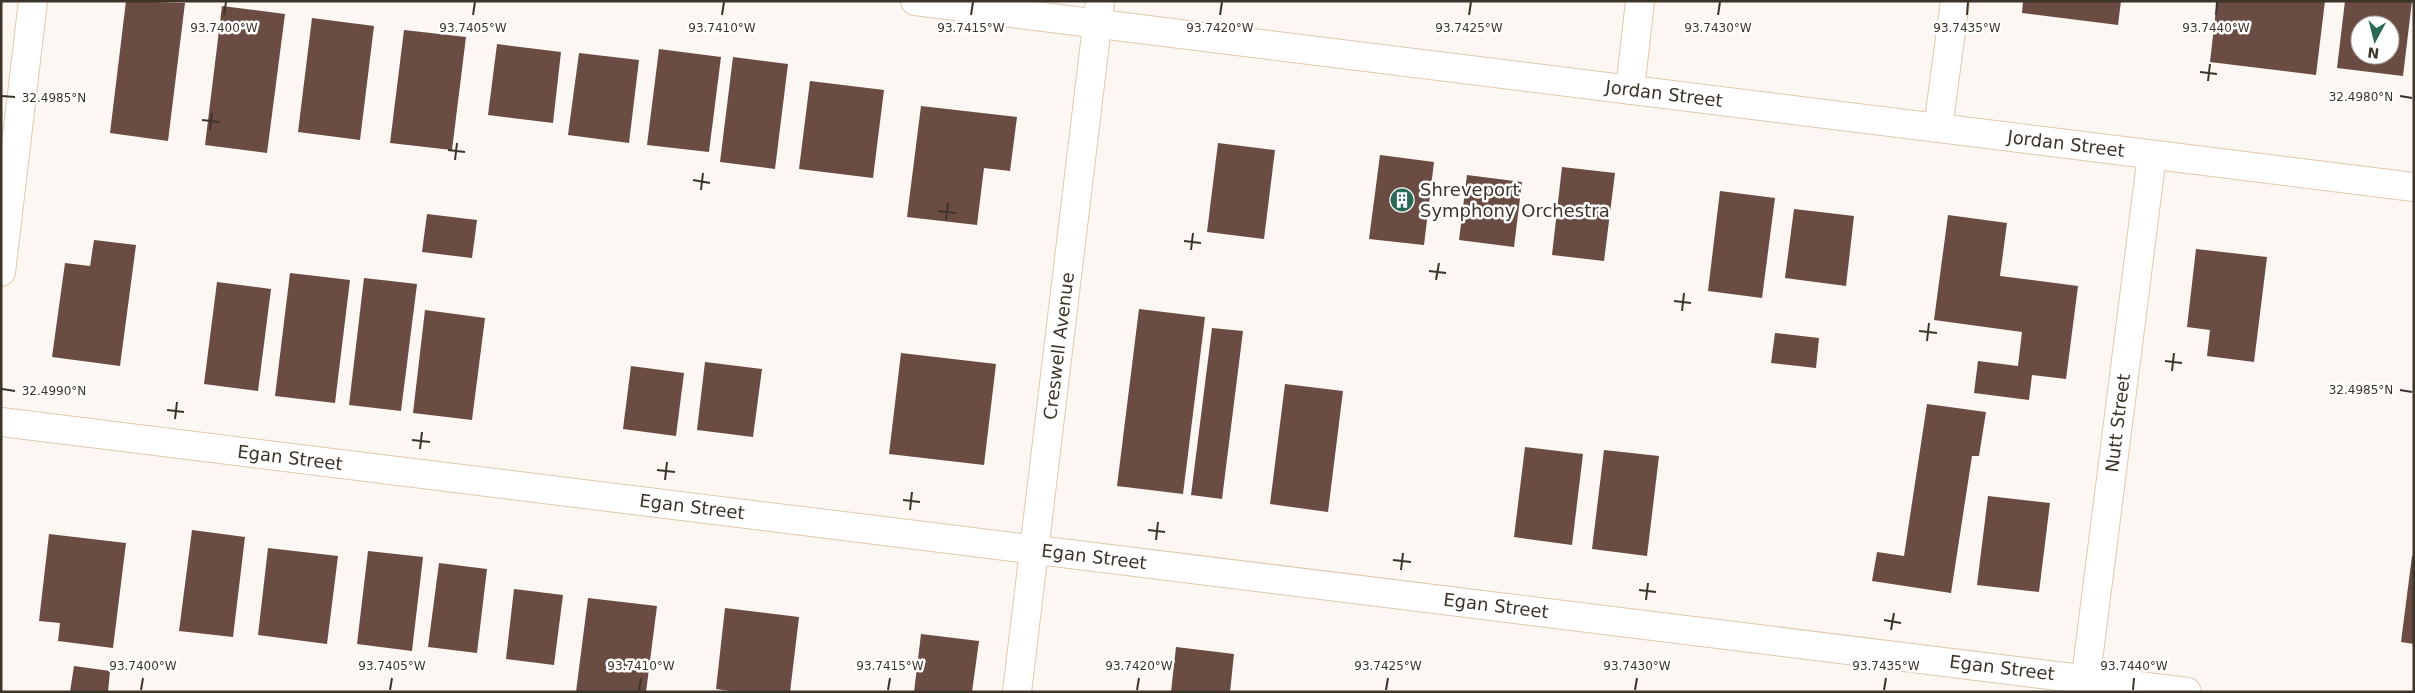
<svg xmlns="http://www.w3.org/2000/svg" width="2415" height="693" font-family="'DejaVu Sans',sans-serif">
  <rect width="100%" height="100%" fill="#fcf7f2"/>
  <g fill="#6a4c43" fill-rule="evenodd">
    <path d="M126,1L185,3L168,141L110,133Z"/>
    <path d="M2023,1H2121L2118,25L2022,13Z"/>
    <path d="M2217,1H2325L2316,75L2210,62Z"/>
    <path d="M2345,1H2412L2403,76L2337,68ZM2360,25H2390V55H2360Z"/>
    <path d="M222,6L285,14L267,153L205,145Z"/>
    <path d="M312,18L374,26L360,140L298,132Z"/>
    <path d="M404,30L466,37L452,150L390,143Z"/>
    <path d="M497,44L561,52L553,123L488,115Z"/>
    <path d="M659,49L721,57L709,152L647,145Z"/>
    <path d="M579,53L639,60L629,143L568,135Z"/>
    <path d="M733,57L788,64L775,169L720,162Z"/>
    <path d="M810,81L884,90L873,178L799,169Z"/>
    <path d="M921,106L1017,117L1010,171L984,168L977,225L907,217Z"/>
    <path d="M1218,143L1275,150L1264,239L1207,232Z"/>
    <path d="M1380,155L1434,162L1424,245L1369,239Z"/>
    <path d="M1562,167L1615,173L1604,261L1552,255Z"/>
    <path d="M1467,175L1522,182L1514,247L1459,240Z"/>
    <path d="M1720,191L1775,198L1762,298L1708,291Z"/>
    <path d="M1794,209L1854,216L1846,286L1785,278Z"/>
    <path d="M427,214L477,220L472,258L422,252Z"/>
    <path d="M1948,215L2007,223L2000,276L2078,286L2066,379L2032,375L2029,400L1974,393L1978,361L2018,366L2022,332L1934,320Z"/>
    <path d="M94,240L136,245L120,366L52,357L65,263L90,266Z"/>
    <path d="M2196,249L2267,257L2254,362L2207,356L2210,330L2187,327Z"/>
    <path d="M290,273L350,280L335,403L275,396Z"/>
    <path d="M364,278L417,284L401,411L349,405Z"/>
    <path d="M217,282L271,289L258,391L204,384Z"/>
    <path d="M1139,309L1205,317L1183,494L1117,486Z"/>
    <path d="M425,310L485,318L472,420L413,413Z"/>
    <path d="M1212,328L1243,331L1222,499L1191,495Z"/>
    <path d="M1775,333L1819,338L1816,368L1771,363Z"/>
    <path d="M901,353L996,364L984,465L889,454Z"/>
    <path d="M705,362L762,369L753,437L697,430Z"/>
    <path d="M631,366L684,373L676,436L623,429Z"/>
    <path d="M1285,384L1343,391L1328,512L1270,504Z"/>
    <path d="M1927,404L1986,412L1979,456H1972L1951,593L1872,581L1877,552L1904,556Z"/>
    <path d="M1525,447L1583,454L1572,545L1514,537Z"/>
    <path d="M1604,450L1659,456L1647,556L1592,549Z"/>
    <path d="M1988,496L2050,503L2039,592L1977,585Z"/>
    <path d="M192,530L245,537L233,637L179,631Z"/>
    <path d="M49,534L126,543L113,648L58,641L60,623L39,621Z"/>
    <path d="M268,548L338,556L327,644L258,635Z"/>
    <path d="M368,551L423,557L412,651L357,644Z"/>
    <path d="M2412,556H2414V644L2401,642Z"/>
    <path d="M439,563L487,569L477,653L428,647Z"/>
    <path d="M514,589L563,595L554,665L506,659Z"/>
    <path d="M588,598L657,606L646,692H576Z"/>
    <path d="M725,608L799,617L790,692H737L716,689Z"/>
    <path d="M921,634L979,641L972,692H914Z"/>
    <path d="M1176,647L1234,654L1230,692H1171Z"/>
    <path d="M74,666L110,671L108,692H70Z"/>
  </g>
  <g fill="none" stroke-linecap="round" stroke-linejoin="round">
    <defs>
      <g id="minor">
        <path d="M915,1L2414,187"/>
        <path d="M1630,90L1640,1"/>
        <path d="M1938,128L1955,1"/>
        <path d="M1,272L33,1"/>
        <path d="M1,422L2187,692"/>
        <path d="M1017,692L1100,1"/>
        <path d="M2084,692L2152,155"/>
      </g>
    </defs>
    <use href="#minor" stroke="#dfc9af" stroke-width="30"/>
    <use href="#minor" stroke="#fff" stroke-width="28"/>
  </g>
  <path fill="none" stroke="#3c3429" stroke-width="2" d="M224,15L226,2M473,15L475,2M722,15L724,2M971,15L973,2M1220,15L1222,2M1469,15L1471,2M1718,15L1720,2M1967,15L1968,2M2216,15L2217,2M2200,72L2217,74M2208,81L2210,64M2,96L15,97M2400,96L2412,98M202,120L220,122M210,130L212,113M448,150L465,152M455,160L457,143M693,180L710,183M701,190L703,173M938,211L956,213M946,220L948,203M1184,241L1201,243M1191,250L1193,233M1429,271L1446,273M1436,280L1439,263M1674,301L1691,303M1682,311L1684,293M1919,331L1937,333M1927,341L1929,323M2165,361L2182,363M2172,371L2174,353M2,389L15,391M2400,390L2412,392M167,410L184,412M175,419L177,402M412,440L430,442M420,449L422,432M657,470L675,472M665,480L667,462M903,500L920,502M910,510L912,492M1148,530L1165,532M1156,540L1158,522M1393,560L1411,562M1401,570L1403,553M1639,590L1656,592M1646,600L1648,583M1884,620L1901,623M1891,630L1894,613M141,690L143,678M390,690L392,678M639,690L641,678M888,690L890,678M1137,690L1139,678M1386,690L1388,678M1635,690L1637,678M1884,690L1886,678M2133,690L2134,678"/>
  <defs>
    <symbol id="building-disc" viewBox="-11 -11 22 22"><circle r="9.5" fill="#2a6956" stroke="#fff"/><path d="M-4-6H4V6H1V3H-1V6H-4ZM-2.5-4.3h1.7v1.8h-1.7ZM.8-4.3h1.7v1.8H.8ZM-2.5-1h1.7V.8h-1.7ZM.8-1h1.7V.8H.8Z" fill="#fff"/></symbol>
  </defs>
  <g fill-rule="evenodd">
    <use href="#building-disc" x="1388" y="186" width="28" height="28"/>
  </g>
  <g text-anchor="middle" stroke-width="5" stroke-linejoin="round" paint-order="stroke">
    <g font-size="18" fill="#3c3429" stroke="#fff">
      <text transform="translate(1664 94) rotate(7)" y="6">Jordan Street</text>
      <text transform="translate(2066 144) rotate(7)" y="6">Jordan Street</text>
      <text transform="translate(1059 346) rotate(-83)" y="6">Creswell Avenue</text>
      <text transform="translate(2118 423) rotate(-83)" y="6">Nutt Street</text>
      <text transform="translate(290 458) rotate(7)" y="6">Egan Street</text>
      <text transform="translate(692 507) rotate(7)" y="6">Egan Street</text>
      <text transform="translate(1094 557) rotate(7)" y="6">Egan Street</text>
      <text transform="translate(1496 606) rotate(7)" y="6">Egan Street</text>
      <text transform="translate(2002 668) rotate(7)" y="6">Egan Street</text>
    </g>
    <g font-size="18" fill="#3c3429" stroke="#fff" text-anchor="start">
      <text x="1420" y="196">Shreveport<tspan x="1420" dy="21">Symphony Orchestra</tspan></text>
    </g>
  </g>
  <g font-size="12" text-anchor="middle" fill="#3c3429" stroke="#fff" stroke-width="5" stroke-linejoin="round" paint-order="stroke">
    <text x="224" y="32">93.7400°W</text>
    <text x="473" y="32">93.7405°W</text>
    <text x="722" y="32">93.7410°W</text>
    <text x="971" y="32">93.7415°W</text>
    <text x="1220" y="32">93.7420°W</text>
    <text x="1469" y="32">93.7425°W</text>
    <text x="1718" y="32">93.7430°W</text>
    <text x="1967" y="32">93.7435°W</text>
    <text x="2216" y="32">93.7440°W</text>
    <text x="2361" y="101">32.4980°N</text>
    <text x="54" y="102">32.4985°N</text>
    <text x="2361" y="394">32.4985°N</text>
    <text x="54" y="395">32.4990°N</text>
    <text x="143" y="670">93.7400°W</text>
    <text x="392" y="670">93.7405°W</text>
    <text x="641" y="670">93.7410°W</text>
    <text x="890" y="670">93.7415°W</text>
    <text x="1139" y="670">93.7420°W</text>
    <text x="1388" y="670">93.7425°W</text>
    <text x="1637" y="670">93.7430°W</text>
    <text x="1886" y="670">93.7435°W</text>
    <text x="2134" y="670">93.7440°W</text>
  </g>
  <rect width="2415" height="693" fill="none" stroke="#3c3429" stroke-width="5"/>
  <g transform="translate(2375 40) rotate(187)"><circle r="24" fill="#ffffff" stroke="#b1aea9"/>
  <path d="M0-4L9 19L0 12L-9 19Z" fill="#2a6956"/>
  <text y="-8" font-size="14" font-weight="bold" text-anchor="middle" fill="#3c3429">N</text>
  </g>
</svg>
